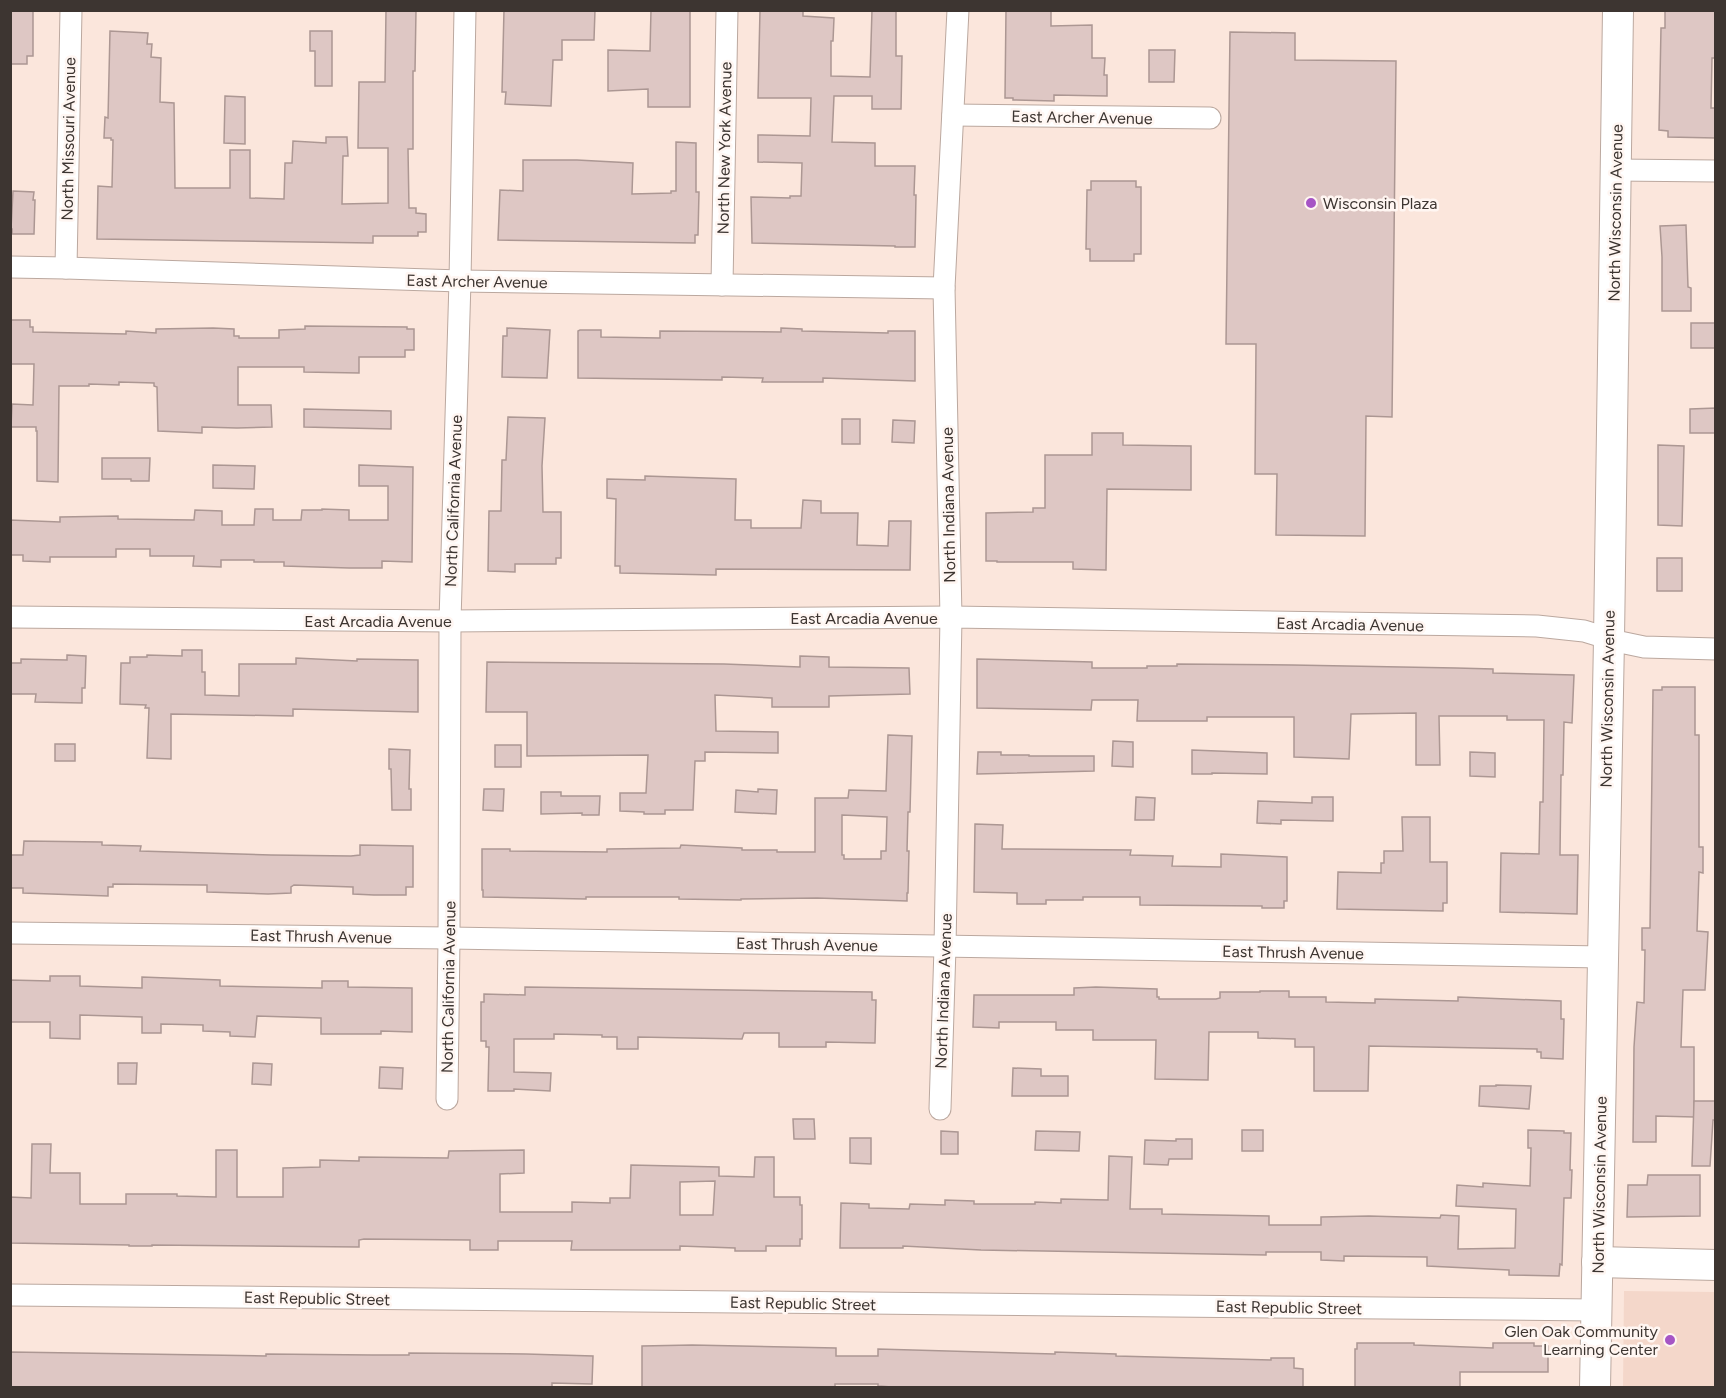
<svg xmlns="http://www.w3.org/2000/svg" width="1726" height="1398" font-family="Figtree,sans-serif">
  <rect width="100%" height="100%" fill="#fbe6dc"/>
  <path fill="#f4d7ca" d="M1624,1291L1715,1292V1387H1623Z"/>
  <g fill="#dec7c4" stroke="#ac9793" stroke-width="1.5" fill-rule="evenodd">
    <path d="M10,10H33V56H27V64H10Z"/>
    <path d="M386,10H416L415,71H413V149H408L409,208H416V213L426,214V232H418V236H373V243L97,239L98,186L112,187L113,140H111V138H104L105,117L108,118L110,31L148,33L147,44H152L151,57L161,58L160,102L174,103L175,188H230V150H250V198L284,199L285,163H292L293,141L326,143V137H347L348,156H343L342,204L388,203V148H358L359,82H385Z"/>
    <path d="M504,10H595L594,40H562V60H553L551,106L505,104L506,92H502Z"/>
    <path d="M651,10H690V107H648V89L608,91V50L650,51Z"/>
    <path d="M760,10H803V16L834,18L833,41H831V76L870,77L872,10H896V56H902L901,109H872V96H834L832,142L875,143V166H915L914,195H916L915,247H895V246L752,243L751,197L790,198V196H801L802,163L758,162V135L810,136L811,98H758Z"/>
    <path d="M1006,10H1051V26L1092,25V58H1105L1104,75H1107V96L1054,95V101L1013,100V98H1005Z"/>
    <path d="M1665,10H1716V58H1712L1711,108H1716V138L1668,137V131L1659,130L1661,28H1665Z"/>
    <path d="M310,31H332V86H315V51H310Z"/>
    <path d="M1230,32L1295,33V60L1396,61L1392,417L1366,416L1365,536L1276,535L1277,474H1255L1256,344H1226Z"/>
    <path d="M1149,50H1175L1174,82H1149Z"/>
    <path d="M225,96L245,97V144L224,143Z"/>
    <path d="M676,142L696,143V192H699L698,235H695V243L498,240L500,190L523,191V160H577L633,163L632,194L671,193V191H676Z"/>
    <path d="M1091,181H1136V187H1141V254H1134V261H1090V249H1086L1087,190H1091Z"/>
    <path d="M13,191L34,192L33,200H35L34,234H12V229H11Z"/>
    <path d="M1686,225L1688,287L1691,288V311H1662V257L1660,226Z"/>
    <path d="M10,320H30V327H33V332L126,334V331L156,333V329L213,328L234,329V336H239V338H279V330L305,329V326L407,327V329H414V350H405V357H359V373L304,372V367H238V405H271L272,427L237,428L202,427V433L158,431L157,387L154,386V383L119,382V385L89,384V386H59L58,482L37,481V431H36V427H11L12,404L33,405L34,364H10Z"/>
    <rect x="1691" y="323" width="25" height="25"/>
    <path d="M507,328L550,330L547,378L502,377L503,336H507Z"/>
    <path d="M781,328L802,329V331L888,333V331H915V381L823,378V382H762L763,378L722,377V380L578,378V331L580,330H601V337L660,338V331L781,332Z"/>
    <path d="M1716,408V433H1690V409Z"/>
    <path d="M304,409L391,411V429L304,427Z"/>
    <path d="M508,417L545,418L542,466L543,512H561V558H556V564H515V572L488,571L489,511H501L502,460H506Z"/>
    <rect x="842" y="419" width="18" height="25"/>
    <path d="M893,420L915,421L914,443L892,442Z"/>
    <path d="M1092,433H1123V445L1191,446V490L1107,489L1106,570L1073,569V562H997V561H986V513L1033,512V508H1045V455H1092Z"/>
    <path d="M1658,445L1684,446L1682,526L1658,525Z"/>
    <path d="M102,458H150L149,481H131V479H102Z"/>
    <path d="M213,465L255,466L254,489L213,488Z"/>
    <path d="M359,465L413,467L412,562L382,561V568H349L284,566V562H254V560H221V567L193,566L194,556H150V549H116V557H50V562L23,561V555H10V520L60,522V517L118,516V519L194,520L195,510L222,511V525H254L255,509H273V520H301L302,510H322V509L349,510V520H388V486H359Z"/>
    <path d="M645,476L736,479L735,520H751V528H801L803,500L821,501V513H858L857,545L888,546L889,521H911L910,570L716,569V575L620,573V566H615L616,499L607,498V479L645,480Z"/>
    <rect x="1657" y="558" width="25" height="33"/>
    <path d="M182,650H202V672H205V695L239,696V664H296V658L357,661V659L418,660V712L293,709V716L171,714V759L147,758L149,708H145L146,705L120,704L121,663H130V657H147V655L182,656Z"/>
    <path d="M67,655L86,656L85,688H82V703L35,702L36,694H10V663H21V659L67,660Z"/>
    <path d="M800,656L829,657V667L909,668L910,694L829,696V707H772V698L715,695L716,731L778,732V753L705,752V761H695L693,810H665V814H644V812L620,811V793H646L648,755L527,756V712H486L487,662L724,664L800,667Z"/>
    <path d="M977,659L1092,662V668H1147V666H1177V664L1292,665L1456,668L1493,669V673L1574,675L1572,723L1564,722L1563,775H1561L1560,855H1578L1577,914L1500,912L1501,853L1539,854L1540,802H1543L1544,720H1507V716H1439L1440,765H1416V713L1351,714L1349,759L1294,757V717H1207V721H1137L1138,700H1092L1091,710L977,708Z"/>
    <path d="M1662,687H1695V735H1699V847H1703V873L1699,872L1697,931L1708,932L1705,990H1683L1681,1047H1694V1117L1656,1116V1142H1633L1634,1047L1637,1002L1644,1003L1645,950H1642V928H1650L1653,690H1662Z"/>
    <path d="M888,735L912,736L910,812H908L907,851H909L908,893H907V901L817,898L741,899V900L679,899V897H586V899L483,897V890H482V849H510V851L607,852V849L680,848L681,845L742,848V850H777V852H815V798H848L849,790L886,791ZM842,815L887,817L886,851H881V859H844V855H842Z"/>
    <path d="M1113,741L1133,742V767L1112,766Z"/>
    <rect x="55" y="744" width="20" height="17"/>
    <rect x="495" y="745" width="26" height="22"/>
    <path d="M389,749L410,750L409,789H411V810H392L391,769H389Z"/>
    <path d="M1192,750L1267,753V774L1212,773V774H1192Z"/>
    <path d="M978,752H1001V755H1029V756H1094V771L977,774Z"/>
    <path d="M1470,752L1495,753V777L1470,776Z"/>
    <path d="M484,789H504L503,811L483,810Z"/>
    <path d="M758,789L777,790L776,814L735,812L736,790L758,792Z"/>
    <path d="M541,792H561V796H600L599,815H582V813L541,814Z"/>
    <path d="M1136,797L1155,798L1154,820H1135Z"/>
    <path d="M1312,797H1333V821L1281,820V824L1257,823L1258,801L1312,803Z"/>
    <path d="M1402,817H1430V862H1447V903H1443V911L1337,909L1338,872L1381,873V863H1384V851H1403Z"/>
    <path d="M975,824L1003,825L1002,849L1131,850L1130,855L1173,856L1172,866L1221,867V854L1287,857V901H1284V908H1262V906L1140,905V897H1083V900H1046V904H1017V893L974,892Z"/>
    <path d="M24,841L102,842V845L141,846L140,851L271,855L351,856L360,855V845L413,846V887H406V895H374L353,894V887L294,885L291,887V893L268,894L207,892V885H204L113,884V887H108V896L23,893V888H10V855H23Z"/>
    <path d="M50,976H80V986L142,988V977L220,980V986L322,988V981H348V987L412,988V1032L381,1031V1034H321V1018L257,1016L255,1037L230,1036V1032L203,1031V1025L161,1024V1033H142V1017L80,1015V1039L50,1038V1022H10V980L50,981Z"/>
    <path d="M525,987L872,992V1000H876L875,1043L826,1042V1047H779V1033H744L742,1039L638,1037V1049H617V1037H602V1035L554,1034V1039H514V1072L551,1073L550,1091L514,1089V1091H488L489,1047H486V1041H481V1002H484V994L525,995Z"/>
    <path d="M1096,987L1157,989V997H1159V999H1216L1220,998V992H1260V991H1289V997H1326V1002L1375,1003V999L1458,1001V997L1561,1001V1019H1564L1563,1059L1541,1058V1052H1537V1049L1369,1046L1368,1091H1314V1047H1295V1039L1258,1038V1032H1209L1208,1080L1155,1079L1156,1040H1093V1030H1056V1022H999V1028L973,1027L974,995H1074V988Z"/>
    <path d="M118,1063H137L136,1084H118Z"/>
    <path d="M253,1063L272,1064L271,1085L252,1084Z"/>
    <path d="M380,1067L403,1068L402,1089L379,1088Z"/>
    <path d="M1013,1068L1041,1069V1076H1068V1096H1012Z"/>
    <path d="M1496,1085L1531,1086L1529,1109L1479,1106L1480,1086H1496Z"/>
    <path d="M1694,1101H1716V1120H1713L1710,1166H1692Z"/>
    <path d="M793,1119H814L815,1139H794Z"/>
    <rect x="1242" y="1130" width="21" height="21"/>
    <path d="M1528,1130L1564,1131V1133H1571L1570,1170H1572L1571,1198H1564L1562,1265L1560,1264L1559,1276L1509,1275V1270L1427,1266V1257L1344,1256V1261L1321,1260V1252H1266V1255L981,1250L903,1246V1248H840L841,1203L869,1204V1208L909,1209L910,1204L945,1205V1200L974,1201V1204H1035V1202L1061,1203V1199L1108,1200L1109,1156L1132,1157L1130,1209H1162V1214L1269,1216V1225H1321V1217L1369,1216L1440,1218L1441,1215L1459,1216L1458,1249L1515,1248L1516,1209L1456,1206L1457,1185L1483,1187V1183L1530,1186L1531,1148H1528Z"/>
    <path d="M941,1131L958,1132V1154H941Z"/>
    <path d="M1036,1131L1080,1132L1079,1151L1035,1150Z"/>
    <path d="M850,1138H871V1164L850,1163Z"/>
    <path d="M1176,1139H1192V1159H1169L1168,1165L1144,1164L1145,1140L1176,1141Z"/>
    <path d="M32,1144H51L50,1173H80V1204H126V1194H177V1196L216,1197V1150H237V1197H283V1168L320,1167V1160L359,1161V1157L448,1158L449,1151L524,1150V1173L500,1174V1212H572V1202L610,1203V1198H630L631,1165L719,1167V1176L754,1177L755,1157H774V1197H800V1205H802V1239H800V1246H766V1251H735V1248L680,1246V1250H571L572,1241H498V1250H470V1240L364,1239L359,1240V1247L152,1245V1246H129V1245L10,1243V1197L31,1198ZM715,1181L713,1215H680V1182Z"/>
    <path d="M1648,1175H1700V1216L1627,1217L1628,1185H1647Z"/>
    <path d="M1357,1343H1414V1345L1493,1348V1343H1534V1346H1548V1372H1460V1388L1355,1387V1349H1357Z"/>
    <path d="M692,1345L836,1348V1356H878V1349L1055,1354V1352L1116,1354V1356L1271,1360V1358H1294V1368L1303,1369V1388H906L878,1386V1384H835V1388H642V1346Z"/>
    <path d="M10,1352L266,1356V1354L372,1355H409V1353L526,1354L593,1356L592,1384L552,1383V1388H10Z"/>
  </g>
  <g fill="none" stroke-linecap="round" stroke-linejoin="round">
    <defs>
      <g id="street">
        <path d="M953,115L1210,118"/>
        <path d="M1615,170L1716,171"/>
        <path d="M10,267L66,268L460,281L944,288"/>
        <path d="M66,268L71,10"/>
        <path d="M722,285L727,10"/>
        <path d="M10,617L450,621L951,617L1537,626L1584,631L1620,642L1644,647L1716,649"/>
        <path d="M10,933L449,938L1604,957"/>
        <path d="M447,1099L449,938L450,621L460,281L465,10"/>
        <path d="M940,1109L945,947L951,617L944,288L958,10"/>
        <path d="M10,1295L1595,1310"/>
      </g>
      <g id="secondary">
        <path d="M1597,1262L1716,1265"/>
        <path d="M1595,1388L1609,639L1618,10"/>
      </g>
    </defs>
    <use href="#street" stroke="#bba89f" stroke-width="23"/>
    <use href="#secondary" stroke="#bba89f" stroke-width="32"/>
    <use href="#street" stroke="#fff" stroke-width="21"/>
    <use href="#secondary" stroke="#fff" stroke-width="30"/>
  </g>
  <g fill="#a655c5" stroke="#fff6f2" stroke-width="2">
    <circle cx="1311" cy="203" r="6"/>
    <circle cx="1670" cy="1340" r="6"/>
  </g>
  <g text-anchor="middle" stroke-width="5" stroke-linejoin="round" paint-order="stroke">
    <g font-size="16" fill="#3d3531" stroke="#fff6f2">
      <text transform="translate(1082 117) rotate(1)" y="6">East Archer Avenue</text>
      <text transform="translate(68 139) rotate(-89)" y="6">North Missouri Avenue</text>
      <text transform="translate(724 148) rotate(-89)" y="6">North New York Avenue</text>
      <text transform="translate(1615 213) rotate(-89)" y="6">North Wisconsin Avenue</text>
      <text transform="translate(477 281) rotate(1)" y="6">East Archer Avenue</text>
      <text transform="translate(453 501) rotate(-88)" y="6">North California Avenue</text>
      <text transform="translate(948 505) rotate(-91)" y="6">North Indiana Avenue</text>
      <text x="864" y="624">East Arcadia Avenue</text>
      <text x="378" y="627">East Arcadia Avenue</text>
      <text transform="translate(1350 624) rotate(1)" y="6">East Arcadia Avenue</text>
      <text transform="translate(1607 699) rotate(-89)" y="6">North Wisconsin Avenue</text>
      <text transform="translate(321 936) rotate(1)" y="6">East Thrush Avenue</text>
      <text transform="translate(807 944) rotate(1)" y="6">East Thrush Avenue</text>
      <text transform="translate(1293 952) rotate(1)" y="6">East Thrush Avenue</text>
      <text transform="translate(448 987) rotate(-89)" y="6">North California Avenue</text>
      <text transform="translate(943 991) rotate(-88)" y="6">North Indiana Avenue</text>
      <text transform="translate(1599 1185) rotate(-89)" y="6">North Wisconsin Avenue</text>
      <text transform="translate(317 1298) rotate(1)" y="6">East Republic Street</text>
      <text transform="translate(803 1303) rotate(1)" y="6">East Republic Street</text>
      <text transform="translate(1289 1307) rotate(1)" y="6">East Republic Street</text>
    </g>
    <g font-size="16" fill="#3d3531" stroke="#fff6f2" text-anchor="start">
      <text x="1323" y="209">Wisconsin Plaza</text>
      <text x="1658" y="1337" text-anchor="end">Glen Oak Community<tspan x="1658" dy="18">Learning Center</tspan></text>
    </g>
  </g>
  <rect width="1726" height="1398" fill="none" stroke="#3d3531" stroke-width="24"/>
</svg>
